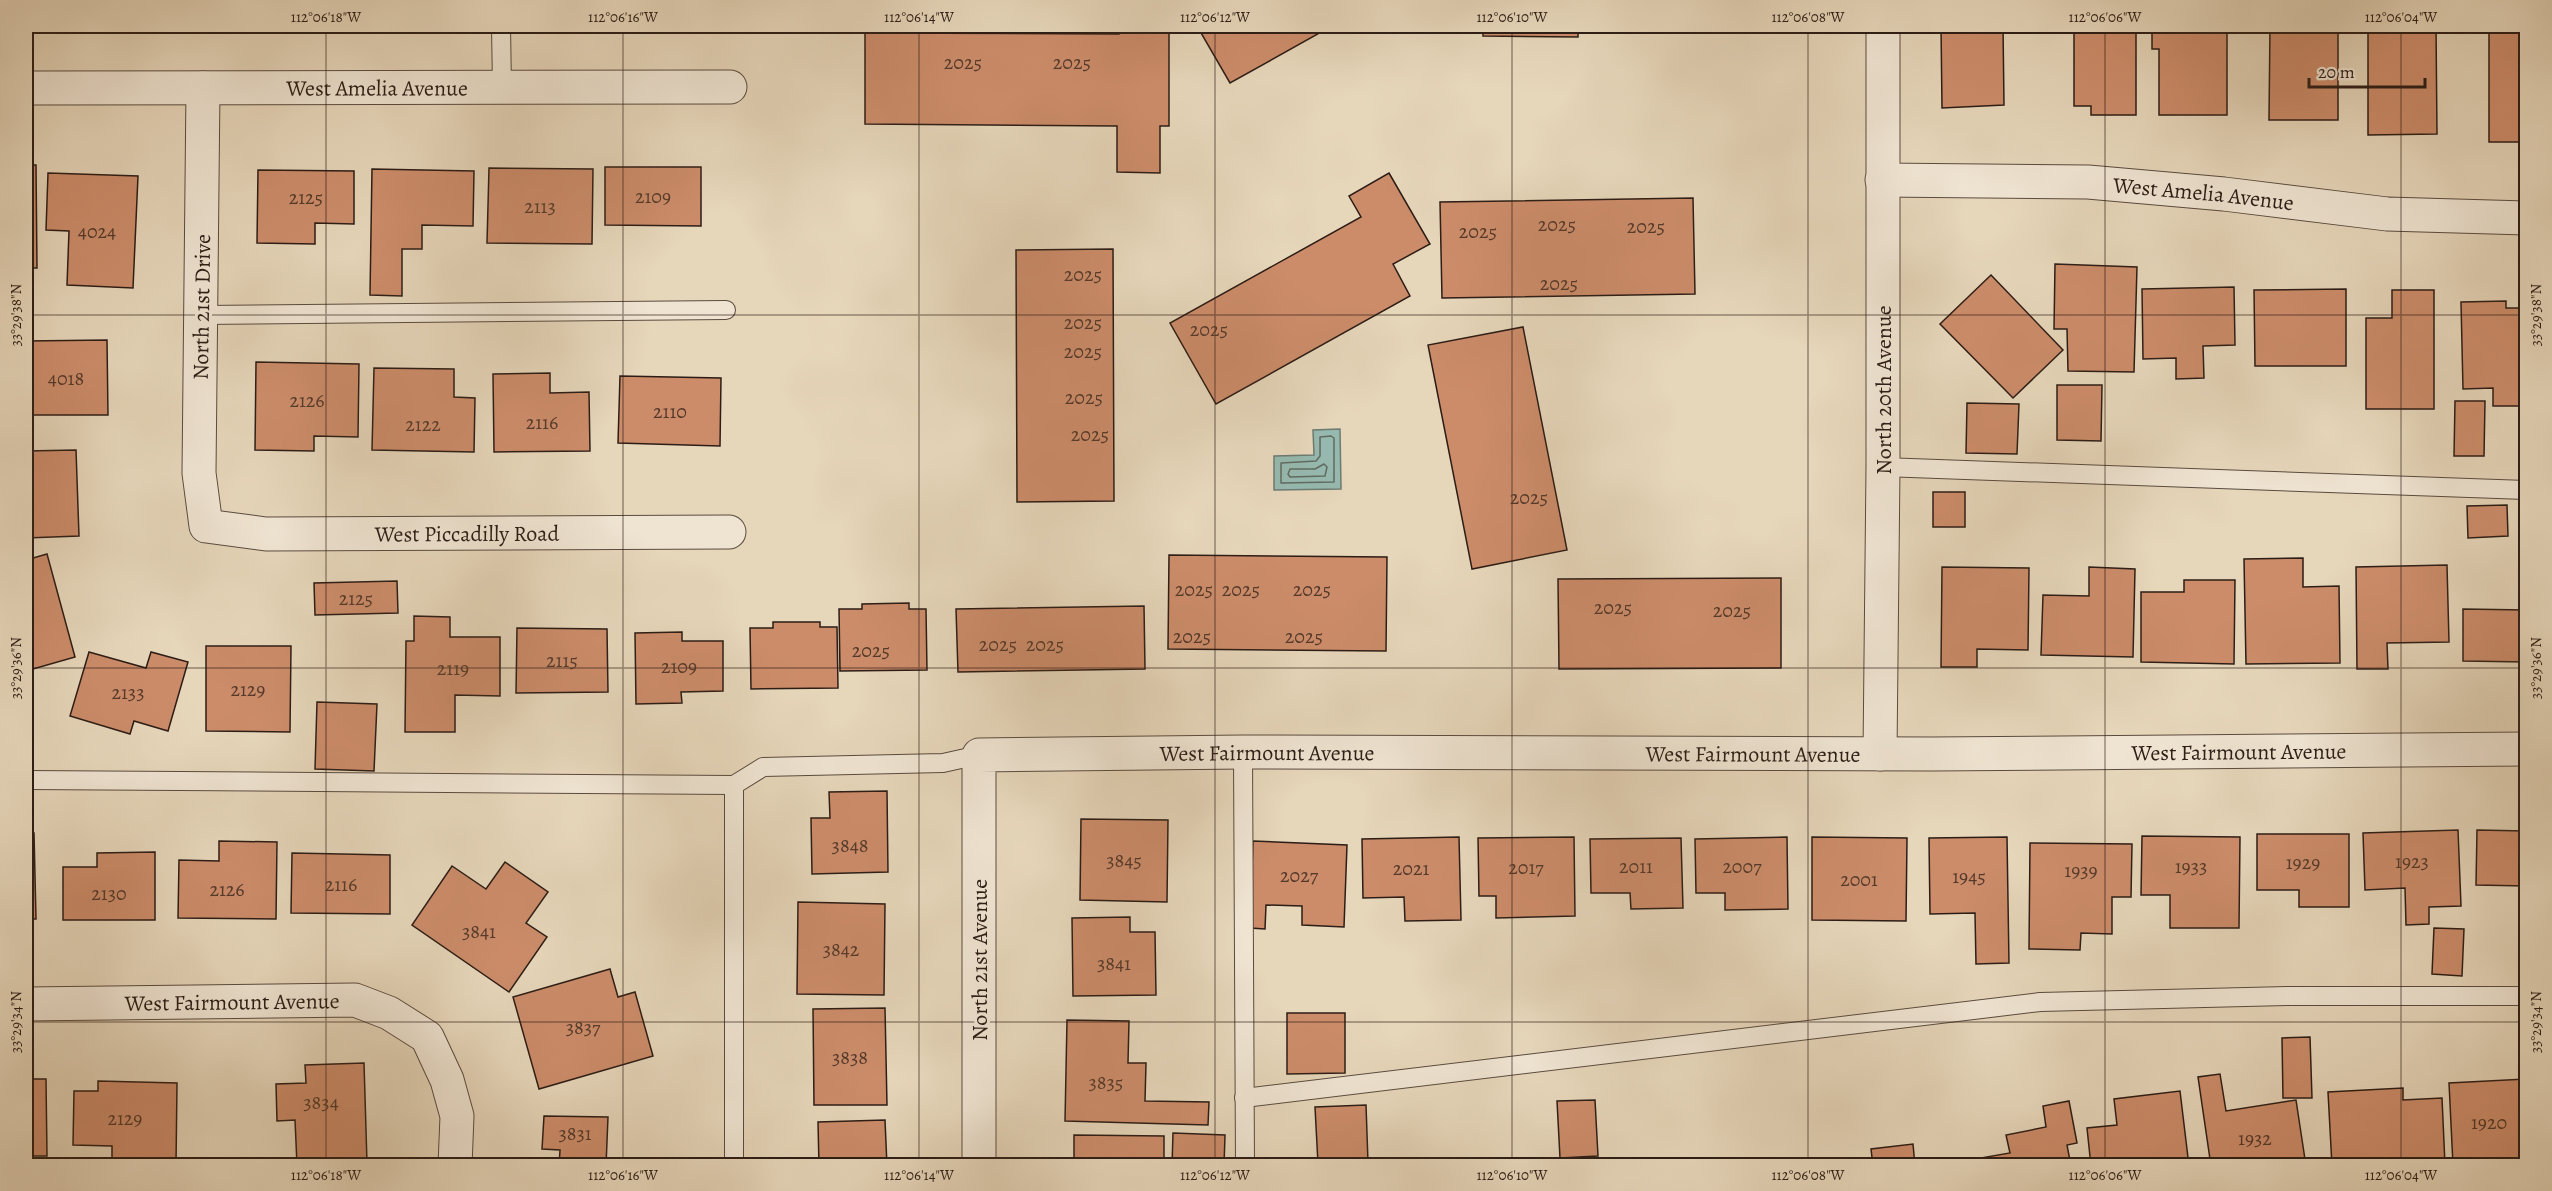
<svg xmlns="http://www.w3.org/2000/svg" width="2552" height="1191" font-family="Alegreya,serif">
  <rect width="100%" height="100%" fill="#e6d6ba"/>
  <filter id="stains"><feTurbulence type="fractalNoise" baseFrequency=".00333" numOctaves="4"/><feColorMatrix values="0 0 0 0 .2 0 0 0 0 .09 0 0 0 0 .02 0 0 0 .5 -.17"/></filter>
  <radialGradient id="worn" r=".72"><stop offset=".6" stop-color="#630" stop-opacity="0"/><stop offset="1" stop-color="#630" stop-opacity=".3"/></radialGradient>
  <path fill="#96b9af" stroke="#6c7b72" stroke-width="1.5" d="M1340,429L1341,489L1274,490V456L1314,455L1313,430Z"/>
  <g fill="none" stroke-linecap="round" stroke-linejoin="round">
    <g stroke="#616b62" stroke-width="1.5">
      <path d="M1331,436L1334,438V482L1281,483V463L1316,461L1320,456V437Z"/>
      <path d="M1324,464L1327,467L1325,476L1290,477L1288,474L1290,469H1315Z"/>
    </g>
  </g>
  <g fill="#cc8c6a" stroke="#2c1d16" stroke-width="1.5">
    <path d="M1119,26H1169V126H1160V173L1117,172V126L865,124V33L1119,34Z"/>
    <path d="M1197,26H1332L1230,83Z"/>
    <path d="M1483,26H1578V37L1483,36Z"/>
    <path d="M1941,26H2003L2004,105L1942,108Z"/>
    <path d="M2074,26H2136V115H2091V106H2074Z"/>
    <path d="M2158,26H2227V115H2159V49H2152V29H2158Z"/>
    <path d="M2270,26H2338V120H2269Z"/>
    <path d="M2368,26H2436L2437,134L2368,135Z"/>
    <rect x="2489" y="26" width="37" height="116"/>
    <path d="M26,165H36L37,268H26Z"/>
    <path d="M605,167H701V226L605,225Z"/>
    <path d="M489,168L593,169L592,244L487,243Z"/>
    <path d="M372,169L474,171L473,226L422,225V249H402V296L370,295Z"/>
    <path d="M258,170L354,171V224L315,223V244L257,243Z"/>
    <path d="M48,173L138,176L133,288L67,285L69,231L46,230Z"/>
    <path d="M1389,173L1430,244L1393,264L1410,296L1216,404L1170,323L1361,217L1349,196Z"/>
    <path d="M1693,198L1695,294L1442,298L1440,202Z"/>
    <path d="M1113,249L1114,501L1017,502L1016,250Z"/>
    <path d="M2055,264L2137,267L2134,372L2068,371L2067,329H2054Z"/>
    <path d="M1991,275L2063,350L2013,398L1940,324Z"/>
    <path d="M2234,287L2235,345L2203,346L2204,378L2176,379V358L2143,359L2142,289Z"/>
    <path d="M2346,289V366H2255L2254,290Z"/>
    <path d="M2392,290H2434V409H2366V318H2392Z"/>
    <path d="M2506,301V308H2526V406H2493V388L2463,389L2461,302Z"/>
    <path d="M1523,327L1567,550L1472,569L1428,345Z"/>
    <path d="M107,340L108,415H26V341Z"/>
    <path d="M256,362L359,364L358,437L314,436V451L255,450Z"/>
    <path d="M374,368L454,369V397L475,398L474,452L372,450Z"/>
    <path d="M550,373V393L589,392L590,451L494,452L493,374Z"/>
    <path d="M620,376L721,378L720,446L618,443Z"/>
    <path d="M2057,385H2102L2101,441L2057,440Z"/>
    <path d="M2455,401H2485L2484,456H2454Z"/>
    <path d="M1967,403L2019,404L2017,454L1966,453Z"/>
    <path d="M76,450L79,536L26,538V451Z"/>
    <rect x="1933" y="492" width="32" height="35"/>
    <path d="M2507,505L2508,536L2468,538L2467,506Z"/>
    <path d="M47,554L75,657L26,671V560Z"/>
    <path d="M1169,555L1387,557L1386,651L1168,649Z"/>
    <path d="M2303,558V587L2339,586L2340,663L2246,664L2244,559Z"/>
    <path d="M2447,565L2449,642L2387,643L2388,669H2357L2356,567Z"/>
    <path d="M1942,567L2029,568L2028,650L1977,649V667H1941Z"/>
    <path d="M2089,567L2135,569L2133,657L2041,655L2043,595L2089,596Z"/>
    <path d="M1781,578V668L1559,669L1558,579Z"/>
    <path d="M2184,580H2235L2234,664L2141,662V592H2184Z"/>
    <path d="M397,581L398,613L315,615L314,583Z"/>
    <path d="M909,603V609H926L927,670L840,671L839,609H862V604Z"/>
    <path d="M1144,606L1145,669L958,672L956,609Z"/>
    <path d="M2463,609L2526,610V662L2463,661Z"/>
    <path d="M414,616L450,617V637H500V696L455,695V732H405L406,641H414Z"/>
    <path d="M773,622H820V627H837L838,688L751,689L750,628H773Z"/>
    <path d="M517,628L607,629L608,692L516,693Z"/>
    <path d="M682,632V641H723V691L681,692L682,703L636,704L635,633Z"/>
    <path d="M206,646H291L290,732L206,731Z"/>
    <path d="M89,652L146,668L151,652L188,662L168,731L134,721L130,734L70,716Z"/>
    <path d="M317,702L377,704L374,771L315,769Z"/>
    <path d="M887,791L888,872L812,874L811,818H830L829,792Z"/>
    <path d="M1081,819L1168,820L1167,902L1080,900Z"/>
    <path d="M2458,830L2461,906L2429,907V924L2406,925L2405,888L2365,890L2363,833Z"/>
    <path d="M2477,830L2526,831V886L2476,885Z"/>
    <path d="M26,833H34L36,919H26Z"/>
    <path d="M2257,834H2349V907H2299V890H2257Z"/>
    <path d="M2142,836L2240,837L2239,928H2170V895H2141Z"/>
    <path d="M1459,837L1461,920L1405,921L1404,897L1363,898L1362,839Z"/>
    <path d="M1574,837L1575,916L1496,918V896H1479L1478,838Z"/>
    <path d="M1787,837L1788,909L1725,910V893H1696L1695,839Z"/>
    <path d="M1812,837L1907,838L1906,921L1812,920Z"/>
    <path d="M2007,837L2009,963L1976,964L1975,913L1930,914L1929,838Z"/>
    <path d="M1681,838L1683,908L1631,909L1630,893H1591L1590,839Z"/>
    <path d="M219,841L277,842L276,919L178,918L179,860L219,861Z"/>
    <path d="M1253,841L1347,845L1344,927L1302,925V906L1266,905L1265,929L1250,928Z"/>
    <path d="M2030,843L2132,844L2131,897H2112V934L2081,933L2080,950L2029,949Z"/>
    <path d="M155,852V920H63V867H97V853Z"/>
    <path d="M292,853L390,855V914L291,913Z"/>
    <path d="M505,862L548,892L526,923L547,937L509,992L412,925L452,866L486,889Z"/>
    <path d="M798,902L885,904L884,995L797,994Z"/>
    <path d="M1130,917V932H1155L1156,995L1073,996L1072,918Z"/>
    <path d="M2434,928L2464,929L2462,976L2432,974Z"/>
    <path d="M610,969L618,997L635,992L653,1056L539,1089L513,997Z"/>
    <path d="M885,1008L887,1105H814L813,1009Z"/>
    <path d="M1287,1013H1345V1073L1287,1074Z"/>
    <path d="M1067,1020L1129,1021L1128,1063H1146L1145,1101L1209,1102L1208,1125L1065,1121Z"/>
    <path d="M2310,1037L2312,1098H2283L2282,1038Z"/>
    <path d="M364,1063L367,1163L297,1165L295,1120L277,1121L276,1084L306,1083L305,1065Z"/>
    <path d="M2220,1074L2226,1111L2296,1100L2306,1166H2211L2198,1077Z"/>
    <path d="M26,1079H46L47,1156H26Z"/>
    <path d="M2526,1079V1162L2453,1165L2449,1083Z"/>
    <path d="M98,1081L177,1083L176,1165L112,1164V1146L73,1145L74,1091H98Z"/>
    <path d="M2403,1088V1100L2442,1098L2445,1165L2332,1166L2328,1092Z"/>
    <path d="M2180,1091L2189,1166H2091L2087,1128L2117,1125L2114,1099Z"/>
    <path d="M1595,1100L1598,1156L1560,1158L1557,1101Z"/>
    <path d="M2069,1101L2077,1143L2067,1145L2071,1166H1970L1969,1160L2010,1153L2006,1135L2046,1127L2043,1106Z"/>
    <path d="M1366,1105L1368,1162L1318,1164L1315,1107Z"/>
    <path d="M544,1116L608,1117L606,1166H559L560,1150L542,1149Z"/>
    <path d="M885,1120L887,1166H819L818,1122Z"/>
    <path d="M1173,1133L1225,1135L1224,1166H1172Z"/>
    <path d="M1074,1135L1164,1136V1166H1074Z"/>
    <path d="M1913,1144L1915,1166H1873L1871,1149Z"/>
  </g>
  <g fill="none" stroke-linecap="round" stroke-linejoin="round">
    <defs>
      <g id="lane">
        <path d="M501,26L502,88"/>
        <path d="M201,315L726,310"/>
        <path d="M1883,467L2526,490"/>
        <path d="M1243,752L1245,1166"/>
        <path d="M26,780L734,785L763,767L943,763L979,755"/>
        <path d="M734,785V1166"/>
        <path d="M1244,1098L2040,1002L2287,996H2526"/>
      </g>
      <g id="street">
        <path id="s1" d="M26,88L730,87"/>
        <path id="s2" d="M203,88L199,473L206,526L266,534L729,532"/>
        <path id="s3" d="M1882,180L2088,182L2224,194L2387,214L2526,218"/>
        <path id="s4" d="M1880,754L1883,467V26"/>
        <path id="s5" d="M26,1004L355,1000L389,1013L427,1037L447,1080L457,1116L455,1166"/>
        <path id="s6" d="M979,1166V755L1243,752L1932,754L2526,749"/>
      </g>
    </defs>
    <use href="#lane" stroke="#5a4b3f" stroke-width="20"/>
    <use href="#street" stroke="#5a4b3f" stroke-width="35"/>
    <use href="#lane" stroke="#efe4d2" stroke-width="18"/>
    <use href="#street" stroke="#efe4d2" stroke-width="33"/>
  </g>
  <path fill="none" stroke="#2c1d16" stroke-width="1.5" stroke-opacity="0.45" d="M30,26V1166M326,26V1166M623,26V1166M919,26V1166M1215,26V1166M1512,26V1166M1808,26V1166M2105,26V1166M2401,26V1166M26,315H2526M26,668H2526M26,1022H2526"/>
  <g text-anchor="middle" stroke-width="6" stroke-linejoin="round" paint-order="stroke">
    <g font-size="20" fill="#54392b">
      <text x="963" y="69">2025</text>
      <text x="1072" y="69">2025</text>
      <text x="653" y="203">2109</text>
      <text x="306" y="204">2125</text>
      <text x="540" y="213">2113</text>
      <text x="1557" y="231">2025</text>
      <text x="1646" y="233">2025</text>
      <text x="97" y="238">4024</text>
      <text x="1478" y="238">2025</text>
      <text x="1083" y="281">2025</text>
      <text x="1559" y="290">2025</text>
      <text x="1083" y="329">2025</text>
      <text x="1209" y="336">2025</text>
      <text x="1083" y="358">2025</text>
      <text x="66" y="385">4018</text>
      <text x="1084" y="404">2025</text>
      <text x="307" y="407">2126</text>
      <text x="670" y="418">2110</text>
      <text x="542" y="429">2116</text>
      <text x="423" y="431">2122</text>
      <text x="1090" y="441">2025</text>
      <text x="1529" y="504">2025</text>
      <text x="1194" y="596">2025</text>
      <text x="1241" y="596">2025</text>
      <text x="1312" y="596">2025</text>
      <text x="356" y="605">2125</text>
      <text x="1613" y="614">2025</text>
      <text x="1732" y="617">2025</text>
      <text x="1192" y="643">2025</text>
      <text x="1304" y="643">2025</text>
      <text x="998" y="651">2025</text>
      <text x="1045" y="651">2025</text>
      <text x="871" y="657">2025</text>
      <text x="562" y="667">2115</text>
      <text x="679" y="673">2109</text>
      <text x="453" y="675">2119</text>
      <text x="248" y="696">2129</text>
      <text x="128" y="699">2133</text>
      <text x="850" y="852">3848</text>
      <text x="1124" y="867">3845</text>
      <text x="2412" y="868">1923</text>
      <text x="2303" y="869">1929</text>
      <text x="1636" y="873">2011</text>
      <text x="1742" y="873">2007</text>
      <text x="2191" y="873">1933</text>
      <text x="1526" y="874">2017</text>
      <text x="1411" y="875">2021</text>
      <text x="2081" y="877">1939</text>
      <text x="1299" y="882">2027</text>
      <text x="1969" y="883">1945</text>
      <text x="1859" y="886">2001</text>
      <text x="341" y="891">2116</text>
      <text x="227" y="896">2126</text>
      <text x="109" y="900">2130</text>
      <text x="479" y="938">3841</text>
      <text x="841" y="956">3842</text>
      <text x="1114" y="970">3841</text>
      <text x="583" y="1034">3837</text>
      <text x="850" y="1064">3838</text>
      <text x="1106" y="1089">3835</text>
      <text x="321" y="1109">3834</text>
      <text x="125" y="1125">2129</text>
      <text x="2489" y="1129">1920</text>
      <text x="575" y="1140">3831</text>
      <text x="2255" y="1145">1932</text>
    </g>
    <g font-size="22" fill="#2c1d16" stroke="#efe4d2">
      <text dy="8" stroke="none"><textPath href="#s1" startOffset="351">West Amelia Avenue</textPath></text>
      <text dy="8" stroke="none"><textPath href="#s3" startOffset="322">West Amelia Avenue</textPath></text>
      <text transform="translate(201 307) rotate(-89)" y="8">North 21st Drive</text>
      <text dy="8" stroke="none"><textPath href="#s4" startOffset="364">North 20th Avenue</textPath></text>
      <text dy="8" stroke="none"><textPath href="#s2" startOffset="700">West Piccadilly Road</textPath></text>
      <text dy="8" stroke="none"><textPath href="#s6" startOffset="1671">West Fairmount Avenue</textPath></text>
      <text dy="8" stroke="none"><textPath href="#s6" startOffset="699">West Fairmount Avenue</textPath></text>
      <text dy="8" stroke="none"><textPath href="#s6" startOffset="1185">West Fairmount Avenue</textPath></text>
      <text transform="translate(979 960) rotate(-90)" y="8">North 21st Avenue</text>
      <text dy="8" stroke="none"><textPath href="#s5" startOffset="206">West Fairmount Avenue</textPath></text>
    </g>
  </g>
  <rect width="2552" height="1191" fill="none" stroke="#e6d6ba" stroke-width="66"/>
  <path d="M2309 78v9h116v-9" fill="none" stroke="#2c1d16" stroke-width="3"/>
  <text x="2318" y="78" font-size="18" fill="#2c1d16" stroke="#efe4d2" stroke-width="4.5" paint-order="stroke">20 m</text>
  <rect x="33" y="33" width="2486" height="1125" fill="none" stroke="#2c1d16" stroke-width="2"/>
  <g font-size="15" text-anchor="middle" fill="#2c1d16">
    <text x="326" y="22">112°06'18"W</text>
    <text x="623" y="22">112°06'16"W</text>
    <text x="919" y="22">112°06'14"W</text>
    <text x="1215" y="22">112°06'12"W</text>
    <text x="1512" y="22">112°06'10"W</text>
    <text x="1808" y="22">112°06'08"W</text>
    <text x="2105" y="22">112°06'06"W</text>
    <text x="2401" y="22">112°06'04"W</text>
    <text transform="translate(16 315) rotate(-90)" y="5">33°29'38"N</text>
    <text transform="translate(2536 315) rotate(-90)" y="5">33°29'38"N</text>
    <text transform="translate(16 668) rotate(-90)" y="5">33°29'36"N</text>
    <text transform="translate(2536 668) rotate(-90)" y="5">33°29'36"N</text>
    <text transform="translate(16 1022) rotate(-90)" y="5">33°29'34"N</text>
    <text transform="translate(2536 1022) rotate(-90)" y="5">33°29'34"N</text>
    <text x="326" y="1180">112°06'18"W</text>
    <text x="623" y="1180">112°06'16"W</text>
    <text x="919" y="1180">112°06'14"W</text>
    <text x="1215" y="1180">112°06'12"W</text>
    <text x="1512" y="1180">112°06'10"W</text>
    <text x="1808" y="1180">112°06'08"W</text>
    <text x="2105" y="1180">112°06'06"W</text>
    <text x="2401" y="1180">112°06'04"W</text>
  </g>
  <rect width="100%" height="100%" filter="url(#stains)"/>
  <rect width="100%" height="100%" fill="url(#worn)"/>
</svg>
